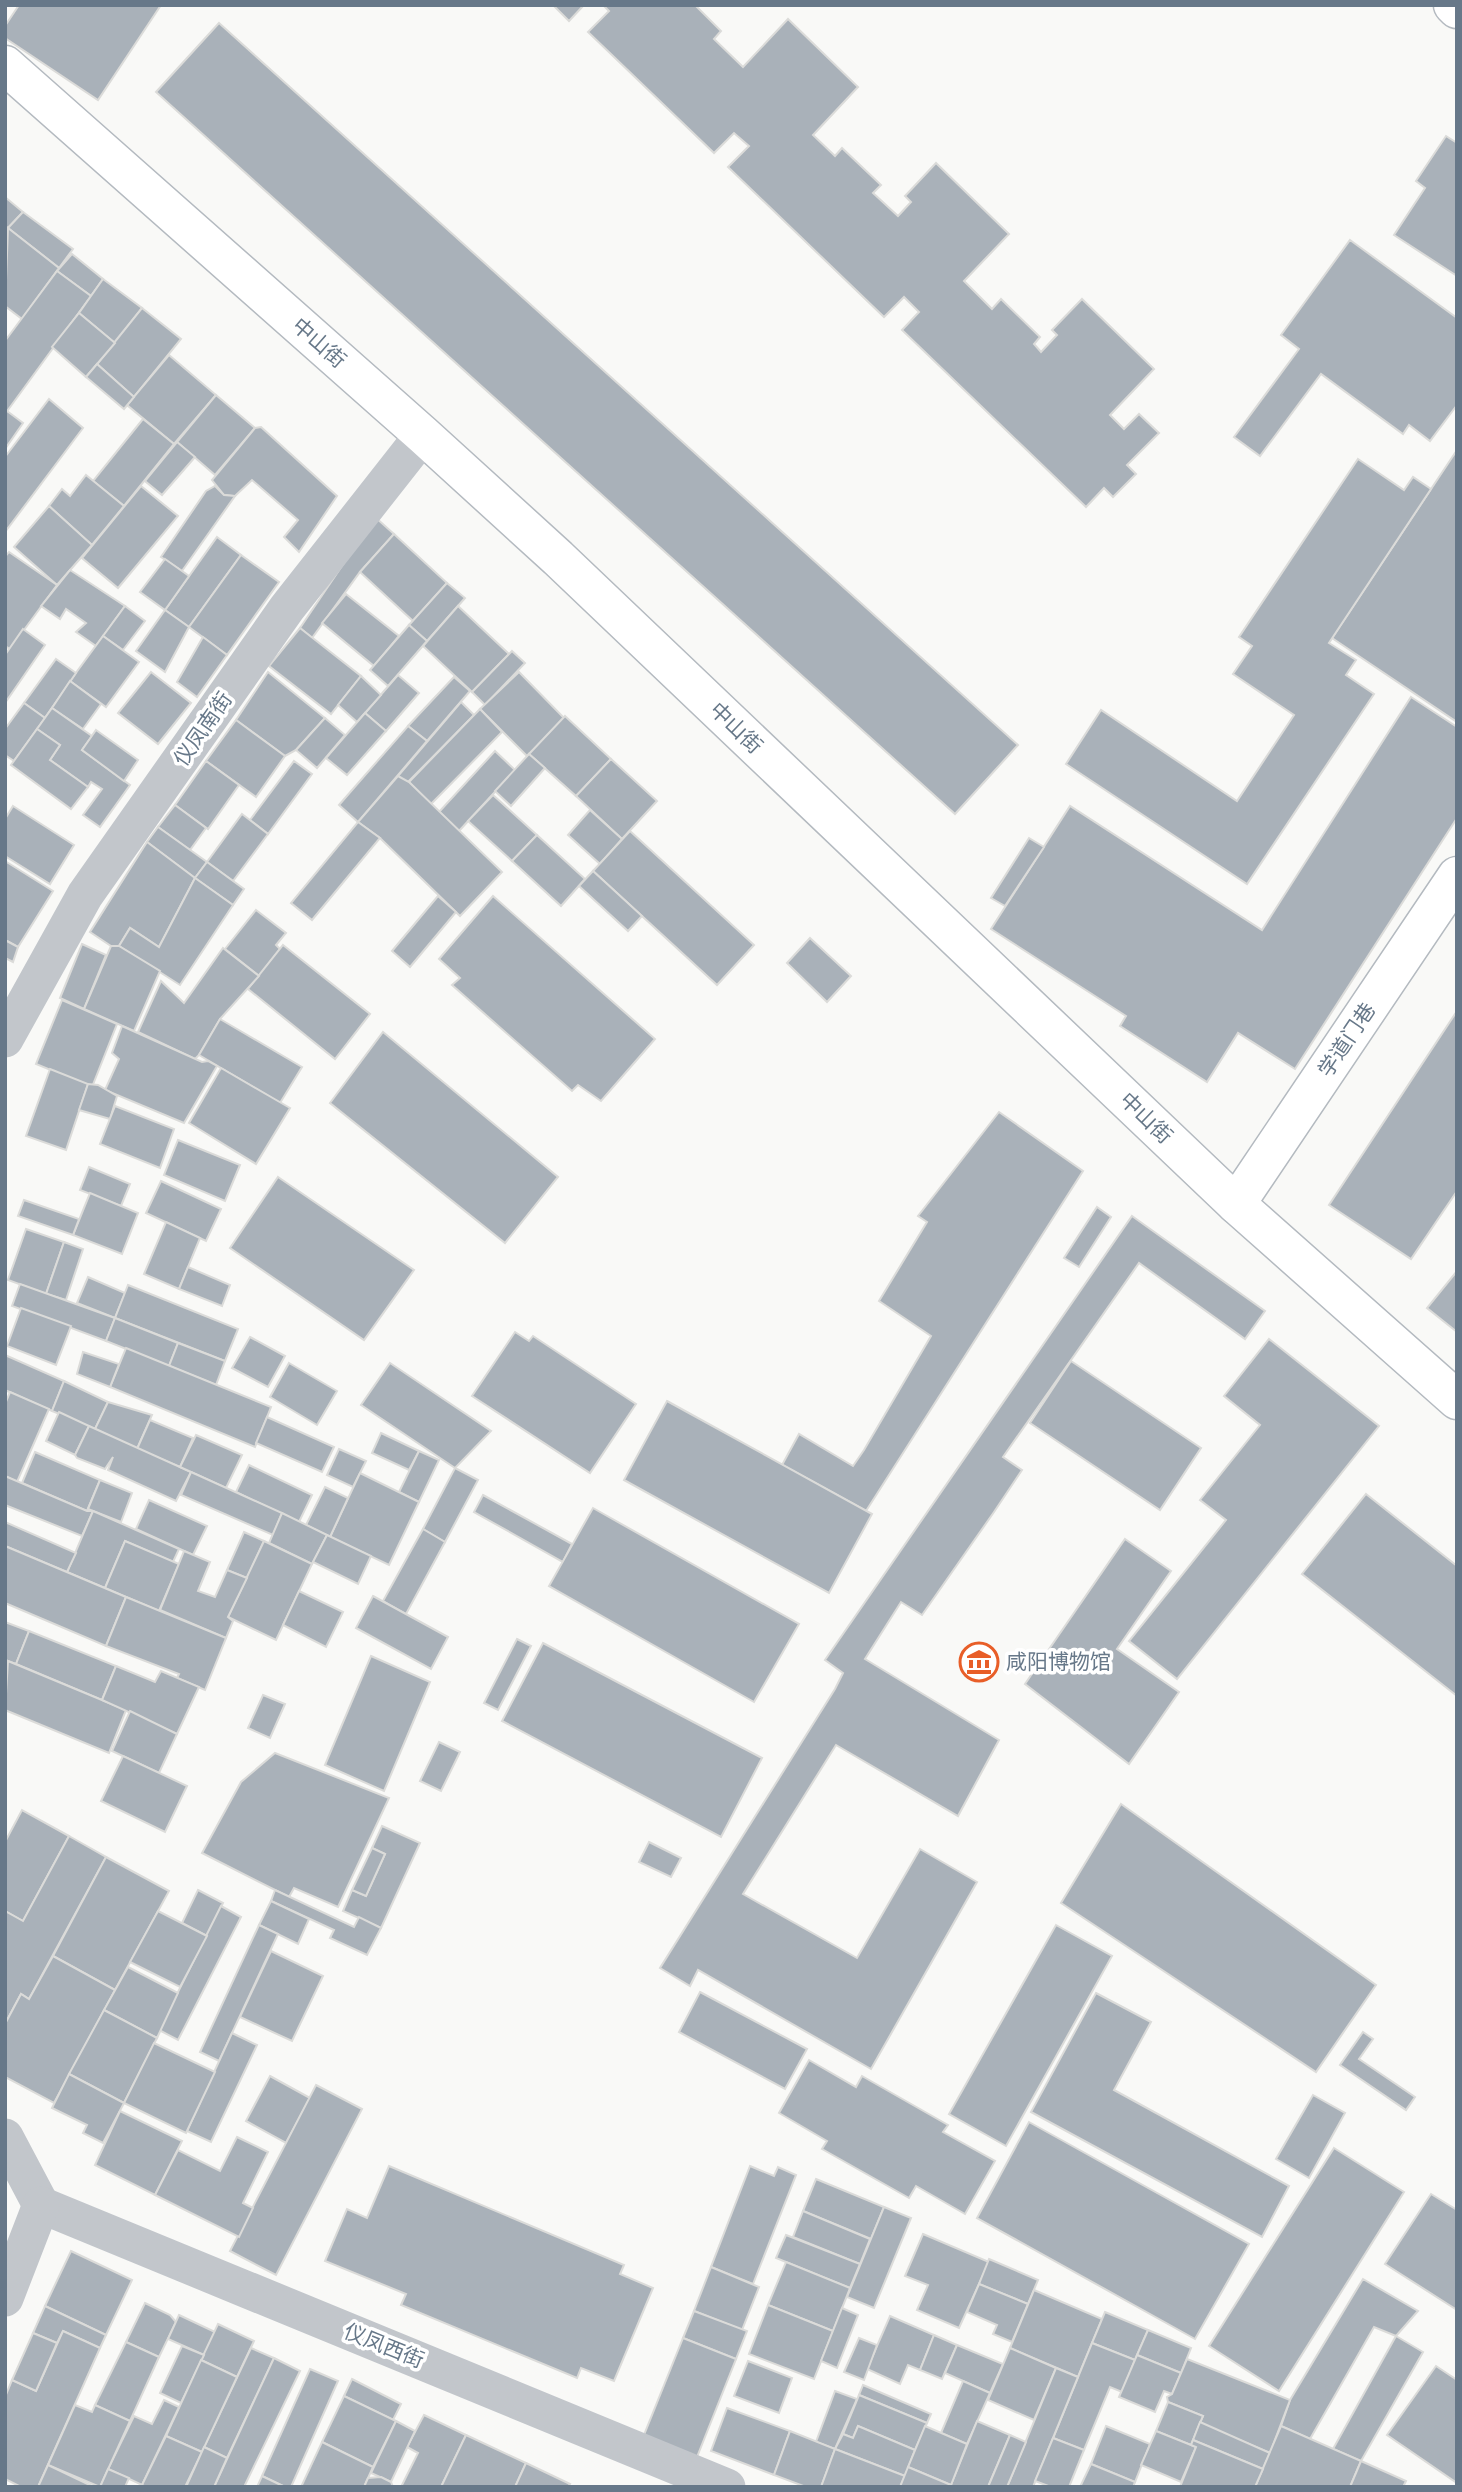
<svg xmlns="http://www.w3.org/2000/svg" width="1462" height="2492" font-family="Poppins,'Noto Sans SC',sans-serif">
  <rect width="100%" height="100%" fill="#f9f9f7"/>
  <g fill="#a9b1b9" stroke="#dbdbd9" stroke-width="2">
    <path d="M19,5H161L98,100L5,38V26Z"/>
    <path d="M553,5H584L569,21Z"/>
    <path d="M603,5H695L721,31L714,39L743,67L788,19L858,87L813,135L835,156L842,148L881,185L873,193L898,216L911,202L905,196L936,163L1009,234L964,281L992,309L1001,299L1040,337L1034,344L1041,352L1057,335L1052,330L1082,299L1154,369L1110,415L1124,429L1139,414L1159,433L1127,465L1136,474L1113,497L1104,488L1086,507L902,330L919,312L904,297L884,317L728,167L749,146L734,133L714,153L588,32L609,11Z"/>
    <path d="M219,23L1018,745L955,814L156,92Z"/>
    <path d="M1446,136L1457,143V276L1394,235L1425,188L1416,181Z"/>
    <path d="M5,197L23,212L5,231Z"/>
    <path d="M23,212L73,249L59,268L8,228Z"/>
    <path d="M8,228L59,268L22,319L5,306Z"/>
    <path d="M1350,240L1457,318V405L1430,441L1409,425L1403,434L1321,374L1260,456L1234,437L1299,349L1281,335Z"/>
    <path d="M72,254L103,279L91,296L57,271Z"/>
    <path d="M57,271L91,296L5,414V341Z"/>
    <path d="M103,279L142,308L115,343L79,313Z"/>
    <path d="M142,308L181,339L134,397L97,364Z"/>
    <path d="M79,313L115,343L86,377L52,347Z"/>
    <path d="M169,355L216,395L174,444L127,405Z"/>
    <path d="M97,364L134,397L124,409L86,377Z"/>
    <path d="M216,395L255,428L215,475L177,442Z"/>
    <path d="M49,399L83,428L5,532V457Z"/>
    <path d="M7,411L23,423L5,449V414Z"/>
    <path d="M143,419L174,444L124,506L93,481Z"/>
    <path d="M261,427L337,496L299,552L284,537L298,520L252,480L235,496L224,495L212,480L255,428Z"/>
    <path d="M177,442L195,457L162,495L145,481Z"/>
    <path d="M1457,450V722L1332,638Z"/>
    <path d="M1358,459L1404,490L1413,477L1431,489L1329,643L1356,660L1346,675L1374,694L1247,884L1066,764L1101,710L1237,801L1294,715L1233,674L1252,646L1239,637Z"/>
    <path d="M86,475L124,506L92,545L49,506L62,489L70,496Z"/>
    <path d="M141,486L178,516L118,588L82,558Z"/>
    <path d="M215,486L224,495L235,496L182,571L161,557L206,491Z"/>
    <path d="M49,506L92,545L57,585L14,547Z"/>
    <path d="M375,517L394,534L360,572L312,638L300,628Z"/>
    <path d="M394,534L447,583L413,621L360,572Z"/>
    <path d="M217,537L241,555L189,627L165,610Z"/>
    <path d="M9,552L57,585L10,649L5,646V557Z"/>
    <path d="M241,555L279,582L227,655L189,627Z"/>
    <path d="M165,559L189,576L165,610L140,592Z"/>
    <path d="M70,570L125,606L96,646L76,632L86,623L66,609L60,619L41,606Z"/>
    <path d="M447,583L465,598L427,641L409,625Z"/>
    <path d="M346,594L399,636L374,666L322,623Z"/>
    <path d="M125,606L145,621L123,650L103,636Z"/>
    <path d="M458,606L509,654L472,692L423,646Z"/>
    <path d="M165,610L189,627L165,672L136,651Z"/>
    <path d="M409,625L427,641L388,686L370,670Z"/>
    <path d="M300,628L361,676L331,714L269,666Z"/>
    <path d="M23,629L45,645L5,703V655Z"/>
    <path d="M103,636L139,662L106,707L70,681Z"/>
    <path d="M203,637L227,655L197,697L177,682Z"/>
    <path d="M512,651L525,663L485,705L472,692Z"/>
    <path d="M56,659L76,673L45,718L24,703Z"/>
    <path d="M151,672L191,703L158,744L118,713Z"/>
    <path d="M268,672L325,718L296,750L285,756L236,720Z"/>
    <path d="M519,672L565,719L527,756L480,709Z"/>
    <path d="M398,675L419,693L386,731L365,713Z"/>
    <path d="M361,676L381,695L357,722L338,705Z"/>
    <path d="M454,677L470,691L427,741L408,726Z"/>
    <path d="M70,681L101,704L83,729L52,708Z"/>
    <path d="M1411,697L1457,727V818L1295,1069L1238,1033L1207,1082L1120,1026L1126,1016L991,929L1070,806L1262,930Z"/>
    <path d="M461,702L474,715L407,783L398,776Z"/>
    <path d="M24,703L45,718L14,761L5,755V729Z"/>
    <path d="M52,708L92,736L82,750L130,785L100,827L83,815L102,789L91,782L88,787L50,760L60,745L37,729Z"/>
    <path d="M480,709L502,732L431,804L409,782Z"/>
    <path d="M365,713L386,731L347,775L326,758Z"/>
    <path d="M565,716L611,759L576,796L529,754Z"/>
    <path d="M325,718L345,735L317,768L296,750Z"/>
    <path d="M236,720L285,756L256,797L206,761Z"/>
    <path d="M408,726L427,741L358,822L339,805Z"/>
    <path d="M37,729L60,745L50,760L88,787L71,809L11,765Z"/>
    <path d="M96,730L138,760L124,781L82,750Z"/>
    <path d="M495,751L515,770L459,831L439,812Z"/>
    <path d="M529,754L545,768L511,806L495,791Z"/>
    <path d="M611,759L657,801L622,839L576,796Z"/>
    <path d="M206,761L239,785L208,829L175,805Z"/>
    <path d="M294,761L312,774L268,834L250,820Z"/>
    <path d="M398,776L409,782L502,872L460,916L380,838L358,822Z"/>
    <path d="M493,795L537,835L512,861L468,821Z"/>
    <path d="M175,805L206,828L190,850L158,827Z"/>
    <path d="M13,806L74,845L50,884L5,856V819Z"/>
    <path d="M590,810L622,839L600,864L568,835Z"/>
    <path d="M242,814L268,834L233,881L207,862Z"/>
    <path d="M358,822L380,838L312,920L291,903Z"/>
    <path d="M158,827L207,862L195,878L147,842Z"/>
    <path d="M630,831L754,945L717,985L593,871Z"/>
    <path d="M537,835L585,879L561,906L512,861Z"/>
    <path d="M1029,838L1044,847L1005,906L991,898Z"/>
    <path d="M147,842L195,878L159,947L130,928L119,946H111L90,932Z"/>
    <path d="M5,861L53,891L18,947L5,940Z"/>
    <path d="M207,862L244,889L233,905L195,878Z"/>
    <path d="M593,871L642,916L628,931L579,886Z"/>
    <path d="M195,878L233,905L180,985L119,946L130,928L159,947Z"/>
    <path d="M438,896L456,912L410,967L392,951Z"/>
    <path d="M493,896L655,1039L601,1101L578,1085L572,1091L452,985L460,978L439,959Z"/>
    <path d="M256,910L286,933L276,945L280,949L259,976L225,949Z"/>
    <path d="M810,938L851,976L827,1002L787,963Z"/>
    <path d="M5,940L18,947L13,962L5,958Z"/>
    <path d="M82,944L106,955L84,1009L60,998Z"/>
    <path d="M283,945L370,1014L335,1059L248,989Z"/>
    <path d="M111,946H119L160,971L134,1031L84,1009Z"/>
    <path d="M223,948L259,976L220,1019L199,1055L195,1059L138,1032L161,981L184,1003Z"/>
    <path d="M62,1000L117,1024L92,1087L36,1064Z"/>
    <path d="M1457,1011V1191L1411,1259L1329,1205Z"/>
    <path d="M220,1019L302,1067L280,1103L199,1055Z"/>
    <path d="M122,1026L202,1062L208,1061L217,1066L184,1123L105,1090L119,1059L112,1053Z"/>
    <path d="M383,1032L558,1177L505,1243L330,1103Z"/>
    <path d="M221,1068L290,1108L256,1164L189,1123Z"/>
    <path d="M50,1069L88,1084L66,1150L26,1136Z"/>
    <path d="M88,1084L98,1085L117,1096L110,1119L79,1110Z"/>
    <path d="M115,1106L174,1129L160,1168L100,1144Z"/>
    <path d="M999,1112L1083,1171L866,1511L782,1465L799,1434L853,1466L864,1450L931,1336L879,1301L927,1222L918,1216Z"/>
    <path d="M178,1140L240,1165L225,1201L164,1175Z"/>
    <path d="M89,1167L130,1184L121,1206L80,1190Z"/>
    <path d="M278,1177L414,1270L364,1340L230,1248Z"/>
    <path d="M161,1181L221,1209L206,1241L146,1213Z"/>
    <path d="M90,1193L138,1213L122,1254L73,1235Z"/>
    <path d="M24,1200L79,1219L73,1235L18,1216Z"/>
    <path d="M1097,1207L1111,1217L1079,1267L1064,1258Z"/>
    <path d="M1132,1216L1265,1311L1245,1339L1139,1263L1003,1457L1022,1470L994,1512L922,1615L901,1602L865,1659L999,1740L958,1816L836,1745L743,1894L857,1958L920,1849L977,1882L871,2069L698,1970L690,1986L660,1968L835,1689L843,1673L825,1660Z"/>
    <path d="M166,1222L200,1238L179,1289L144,1274Z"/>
    <path d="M26,1229L64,1242L46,1294L8,1280Z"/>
    <path d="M64,1242L83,1249L66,1300L46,1294Z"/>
    <path d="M188,1267L230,1285L222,1306L179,1289Z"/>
    <path d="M1457,1271V1332L1427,1308Z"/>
    <path d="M88,1277L125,1293L115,1318L77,1303Z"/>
    <path d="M20,1284L115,1318L106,1341L12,1306Z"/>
    <path d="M128,1285L238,1329L225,1361L115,1318Z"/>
    <path d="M21,1308L71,1326L56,1365L7,1346Z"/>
    <path d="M115,1318L178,1343L169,1366L106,1341Z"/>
    <path d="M515,1332L529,1341L533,1336L636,1404L590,1473L472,1396Z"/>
    <path d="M250,1337L285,1356L268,1387L232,1368Z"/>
    <path d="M1269,1339L1379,1426L1177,1679L1129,1641L1226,1520L1200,1500L1260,1425L1224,1396Z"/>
    <path d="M178,1343L225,1361L216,1385L169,1366Z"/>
    <path d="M126,1348L271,1407L255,1447L110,1387Z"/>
    <path d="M83,1352L119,1364L110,1387L77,1374Z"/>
    <path d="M5,1355L64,1381L52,1411L5,1390Z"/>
    <path d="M1071,1361L1201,1448L1160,1510L1030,1423Z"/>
    <path d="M289,1363L337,1391L317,1425L270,1397Z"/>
    <path d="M390,1363L491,1431L455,1468L361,1405Z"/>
    <path d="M64,1381L108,1402L95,1429L52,1411Z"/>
    <path d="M10,1392L49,1409L17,1482L5,1476V1404Z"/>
    <path d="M667,1401L872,1514L829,1593L624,1480Z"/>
    <path d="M108,1402L152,1415L137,1449L95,1429Z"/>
    <path d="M59,1412L89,1426L75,1455L46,1441Z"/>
    <path d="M267,1417L334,1447L322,1472L256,1443Z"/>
    <path d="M150,1420L193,1438L180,1467L137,1449Z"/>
    <path d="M89,1426L191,1472L176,1501L108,1470L113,1457L105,1469L77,1458L75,1455Z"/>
    <path d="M381,1433L419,1451L409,1470L372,1453Z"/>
    <path d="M196,1435L242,1455L226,1488L180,1467Z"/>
    <path d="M339,1449L366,1461L353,1487L327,1475Z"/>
    <path d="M419,1451L439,1460L419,1502L399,1492Z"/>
    <path d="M35,1452L100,1480L87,1511L22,1483Z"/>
    <path d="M249,1465L312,1495L299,1522L236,1492Z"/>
    <path d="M455,1468L478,1480L445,1542L423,1529Z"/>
    <path d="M191,1472L282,1513L273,1535L181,1495Z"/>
    <path d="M360,1473L419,1502L389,1565L330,1537Z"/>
    <path d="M5,1476L87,1511H93L82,1536L5,1505Z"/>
    <path d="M100,1480L132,1493L121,1522L88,1509Z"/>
    <path d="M325,1487L348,1498L330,1537L306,1525Z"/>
    <path d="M1366,1494L1457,1566V1696L1302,1574Z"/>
    <path d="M483,1495L572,1544L563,1562L474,1512Z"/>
    <path d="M149,1500L207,1526L193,1555L136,1529Z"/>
    <path d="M593,1508L799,1624L754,1702L549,1586Z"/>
    <path d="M93,1511L179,1549L173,1562L125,1541L105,1588L67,1572Z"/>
    <path d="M282,1513L327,1535L312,1564L269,1543Z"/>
    <path d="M5,1522L76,1553L67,1572L5,1546Z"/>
    <path d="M423,1529L445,1542L406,1614L383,1601Z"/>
    <path d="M244,1532L264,1541L247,1578L227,1570Z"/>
    <path d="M327,1535L371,1556L358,1584L313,1562Z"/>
    <path d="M1125,1539L1171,1571L1117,1649L1179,1692L1129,1764L1025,1684Z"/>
    <path d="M125,1541L179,1564L159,1611L105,1588Z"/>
    <path d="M264,1541L312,1564L276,1640L228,1617Z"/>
    <path d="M5,1546L126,1597L106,1646L5,1603Z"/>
    <path d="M184,1551L210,1562L198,1591L215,1597L227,1570L247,1578L228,1617L233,1621L226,1638L160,1610Z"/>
    <path d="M299,1591L343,1612L326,1647L283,1625Z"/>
    <path d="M373,1596L448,1637L431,1669L356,1628Z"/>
    <path d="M126,1597L226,1638L205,1690L177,1678L179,1674L106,1646Z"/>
    <path d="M5,1622L29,1631L16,1664L5,1660Z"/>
    <path d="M29,1631L116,1666L102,1700L16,1664Z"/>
    <path d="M517,1639L531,1646L498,1710L484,1703Z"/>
    <path d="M543,1643L762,1758L721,1837L502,1721Z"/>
    <path d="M371,1656L430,1682L384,1791L325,1765Z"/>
    <path d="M8,1661L126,1710L109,1753L5,1710Z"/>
    <path d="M116,1666L155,1682L161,1671L199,1687L177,1734L102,1700Z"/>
    <path d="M263,1695L285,1704L270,1738L248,1728Z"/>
    <path d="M130,1711L177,1734L159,1773L112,1751Z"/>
    <path d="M439,1742L460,1752L441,1791L420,1781Z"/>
    <path d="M275,1753L389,1798L338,1907L294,1888L289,1897L202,1853L241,1782Z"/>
    <path d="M123,1756L187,1786L165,1832L101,1801Z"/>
    <path d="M1121,1804L1376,1985L1316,2072L1061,1903Z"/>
    <path d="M22,1810L69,1836L23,1921L5,1911V1842Z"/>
    <path d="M382,1826L420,1843L381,1928L343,1911L352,1890L366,1896L385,1854L372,1848Z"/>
    <path d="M69,1836L106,1857L29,1999L21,1994L5,2024V1911L23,1921Z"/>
    <path d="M649,1842L681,1858L671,1877L639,1862Z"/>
    <path d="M372,1848L385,1854L366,1896L352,1890Z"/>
    <path d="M106,1857L169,1891L115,1990L53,1956Z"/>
    <path d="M198,1890L223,1903L207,1936L182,1923Z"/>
    <path d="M275,1890L354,1927L359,1917L381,1928L367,1955L330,1938L334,1930L271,1901Z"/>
    <path d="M271,1901L309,1919L298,1944L259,1925Z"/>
    <path d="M221,1906L241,1917L178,2040L159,2030Z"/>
    <path d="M158,1911L207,1936L180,1987L130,1962Z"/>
    <path d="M259,1925L278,1934L219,2061L200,2052Z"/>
    <path d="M1056,1925L1112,1956L1006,2146L949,2114Z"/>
    <path d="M271,1951L323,1976L292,2041L240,2017Z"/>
    <path d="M53,1956L115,1990L54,2103L5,2077V2024L21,1994L29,1999Z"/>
    <path d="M128,1967L178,1993L157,2038L104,2010Z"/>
    <path d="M700,1992L807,2049L785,2089L679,2032Z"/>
    <path d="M1096,1993L1151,2022L1114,2090L1289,2186L1262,2237L1031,2112Z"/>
    <path d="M104,2010L157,2038L124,2103L69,2074Z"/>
    <path d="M1363,2032L1373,2039L1359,2059L1415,2097L1406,2110L1340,2065Z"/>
    <path d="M232,2033L257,2045L211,2142L187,2131Z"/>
    <path d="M154,2043L215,2072L186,2133L124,2103Z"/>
    <path d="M809,2060L856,2087L862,2076L948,2125L943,2132L995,2161L965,2214L916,2186L909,2198L822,2149L827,2141L779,2113Z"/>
    <path d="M69,2074L124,2103L103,2143L83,2133L87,2125L52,2108Z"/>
    <path d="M270,2076L310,2098L286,2143L246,2121Z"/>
    <path d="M316,2085L362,2109L276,2275L230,2251Z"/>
    <path d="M1313,2095L1345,2113L1309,2178L1276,2159Z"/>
    <path d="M120,2111L182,2141L155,2195L95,2165Z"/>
    <path d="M1029,2122L1249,2244L1195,2339L977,2218Z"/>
    <path d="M237,2137L268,2152L243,2203L253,2208L239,2237L155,2195L178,2150L220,2171Z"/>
    <path d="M1334,2148L1404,2192L1279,2391L1209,2346Z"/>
    <path d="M389,2166L624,2265L620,2274L653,2288L614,2381L581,2368L577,2378L401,2305L406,2294L325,2261L347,2209L367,2218Z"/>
    <path d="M750,2166L774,2176L778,2167L796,2175L753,2284L711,2267Z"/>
    <path d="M816,2179L884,2207L871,2239L803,2211Z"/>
    <path d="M1431,2194L1457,2210V2310L1385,2264Z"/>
    <path d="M884,2207L911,2218L874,2308L847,2297Z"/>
    <path d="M803,2211L870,2239L860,2264L793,2237Z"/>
    <path d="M923,2234L989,2262L959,2328L917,2310L928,2285L905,2276Z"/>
    <path d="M786,2235L860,2264L850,2288L776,2258Z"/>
    <path d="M71,2251L132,2280L106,2335L45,2306Z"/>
    <path d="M989,2259L1038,2280L1028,2304L979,2284Z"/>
    <path d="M786,2262L850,2288L833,2331L768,2305Z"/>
    <path d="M711,2267L759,2287L742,2330L694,2311Z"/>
    <path d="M1363,2279L1418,2311L1396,2336L1374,2327L1310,2439L1281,2426L1290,2400Z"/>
    <path d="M979,2284L1028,2304L1012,2342L993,2334L997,2325L967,2312Z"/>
    <path d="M1034,2290L1102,2319L1078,2377L1010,2348Z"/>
    <path d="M145,2303L170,2315L176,2322L159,2357L126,2342Z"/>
    <path d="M768,2305L833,2331L814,2379L749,2354Z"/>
    <path d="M45,2306L106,2335L100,2348L63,2331L57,2343L33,2333Z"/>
    <path d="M842,2308L858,2315L837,2368L821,2361Z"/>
    <path d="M694,2311L747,2331L736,2359L683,2338Z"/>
    <path d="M1105,2312L1148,2330L1135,2360L1092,2343Z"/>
    <path d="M179,2315L215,2332L204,2355L168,2339Z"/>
    <path d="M890,2316L934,2335L920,2370L908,2365L900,2384L867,2369Z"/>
    <path d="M218,2324L254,2341L237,2377L201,2360Z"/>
    <path d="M1148,2330L1191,2348L1181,2373L1137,2355Z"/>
    <path d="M63,2331L100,2348L38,2487H21L5,2479V2397L12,2380L36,2391Z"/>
    <path d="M33,2333L57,2343L36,2391L12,2380Z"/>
    <path d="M934,2335L957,2345L942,2379L920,2370Z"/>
    <path d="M1396,2336L1423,2352L1361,2461L1333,2449Z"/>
    <path d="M683,2338L736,2359L697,2457L644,2435Z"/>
    <path d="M859,2338L877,2345L864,2380L844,2372Z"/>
    <path d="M126,2342L159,2357L130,2421L95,2405Z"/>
    <path d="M1092,2343L1135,2360L1122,2392L1110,2387L1084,2450L1053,2438Z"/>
    <path d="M957,2345L1003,2364L990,2393L945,2373Z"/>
    <path d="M182,2346L204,2355L181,2403L160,2393Z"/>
    <path d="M251,2348L274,2358L227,2458L204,2447Z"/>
    <path d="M1010,2348L1056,2368L1034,2420L988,2400Z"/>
    <path d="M1137,2355L1181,2373L1172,2394L1164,2391L1155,2412L1119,2397Z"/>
    <path d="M274,2358L300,2371L244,2487H214Z"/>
    <path d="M1187,2359L1290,2400L1270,2453L1204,2425L1200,2422L1203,2416L1168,2402L1167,2397L1172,2394Z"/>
    <path d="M201,2360L237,2377L202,2452L166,2436Z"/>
    <path d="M748,2361L792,2378L779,2413L734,2396Z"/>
    <path d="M1436,2366L1457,2380V2483L1387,2435Z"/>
    <path d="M1056,2368L1078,2377L1053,2438L1033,2487H1007Z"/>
    <path d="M310,2369L338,2381L291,2487H285L262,2476Z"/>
    <path d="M352,2379L401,2404L393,2420L344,2396Z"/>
    <path d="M963,2381L990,2393L967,2444L941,2433Z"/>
    <path d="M863,2385L931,2414L927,2423L859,2395Z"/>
    <path d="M835,2391L857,2399L835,2449L816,2442Z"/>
    <path d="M859,2395L927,2423L915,2450L858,2426L853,2438L843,2434Z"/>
    <path d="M344,2396L396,2421L373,2467L322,2442Z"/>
    <path d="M164,2400L179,2407L142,2485L108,2469L134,2416L152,2424Z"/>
    <path d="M1168,2402L1203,2416L1191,2445L1156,2431Z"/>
    <path d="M75,2405L92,2412L95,2405L130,2421L100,2487L48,2465Z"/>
    <path d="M727,2408L790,2431L774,2475L711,2451Z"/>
    <path d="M424,2415L466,2435L441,2487H401L418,2453L407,2447Z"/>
    <path d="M396,2421L415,2431L391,2482L371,2473Z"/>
    <path d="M977,2421L1010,2435L988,2487H950Z"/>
    <path d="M1200,2422L1270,2453L1263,2469L1193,2440Z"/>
    <path d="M858,2426L915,2450L905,2476L835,2449L843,2434L853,2438Z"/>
    <path d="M925,2426L967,2444L951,2485L908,2467Z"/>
    <path d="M1106,2426L1150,2444L1135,2482L1091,2464Z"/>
    <path d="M1281,2426L1361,2461L1350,2487H1255Z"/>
    <path d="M790,2431L835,2449L821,2487H806L774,2475Z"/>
    <path d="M1156,2431L1196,2447L1181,2482L1141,2465Z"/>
    <path d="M466,2435L526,2463L515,2487H441Z"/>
    <path d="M1010,2435L1026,2442L1007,2487H988Z"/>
    <path d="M166,2436L202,2452L185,2487H146L142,2485Z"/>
    <path d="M1053,2438L1084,2450L1069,2487H1051L1035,2481Z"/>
    <path d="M1193,2440L1263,2469L1255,2487H1180L1196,2447L1191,2445Z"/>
    <path d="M322,2442L373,2467L364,2487H301Z"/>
    <path d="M204,2447L227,2458L214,2487H186Z"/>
    <path d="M835,2449L905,2476L900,2487H821Z"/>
    <path d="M1361,2461L1406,2481L1403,2487H1350Z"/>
    <path d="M526,2463L570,2484L568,2487H515Z"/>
    <path d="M1091,2464L1135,2482L1133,2487H1080Z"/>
    <path d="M48,2465L94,2487H38Z"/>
    <path d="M908,2467L951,2485L950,2487H900Z"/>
    <path d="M108,2469L129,2478L125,2487H100Z"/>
    <path d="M262,2476L285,2487H257Z"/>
    <path d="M381,2477L391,2482L393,2487H364L368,2478Z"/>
  </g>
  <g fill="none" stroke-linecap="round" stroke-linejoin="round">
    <defs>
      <g id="secondary">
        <path d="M1453,5L1457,9"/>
        <path d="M5,65L423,435L558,558L1236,1204L1457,1400"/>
        <path d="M1236,1204L1457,876"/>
      </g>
    </defs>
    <use href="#secondary" stroke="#b4bac0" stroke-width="41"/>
    <g stroke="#c2c6cb" stroke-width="37">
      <path d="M5,1039L85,895L287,608L423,435"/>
      <path d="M5,2137L41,2205"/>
      <path d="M41,2205L727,2487"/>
      <path d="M5,2298L41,2205"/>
    </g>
    <use href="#secondary" stroke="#fff" stroke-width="38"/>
  </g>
  <defs>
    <symbol id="museum-ring" viewBox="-11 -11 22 22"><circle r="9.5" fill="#fff" stroke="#e85e28" stroke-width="1.5"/><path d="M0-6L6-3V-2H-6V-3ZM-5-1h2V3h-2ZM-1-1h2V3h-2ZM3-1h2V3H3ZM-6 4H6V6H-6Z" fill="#e85e28"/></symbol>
  </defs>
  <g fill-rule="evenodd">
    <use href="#museum-ring" x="957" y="1640" width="44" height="44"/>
  </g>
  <g text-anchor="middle" stroke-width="7" stroke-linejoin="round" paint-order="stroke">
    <g font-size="21" fill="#677889" stroke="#fff">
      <text transform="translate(319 343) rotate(41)" y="7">中山街</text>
      <text transform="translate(736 728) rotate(44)" y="7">中山街</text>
      <text transform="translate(203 729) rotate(-55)" y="7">仪凤南街</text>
      <text transform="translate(1347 1040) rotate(-56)" y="7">学道门巷</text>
      <text transform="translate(1146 1118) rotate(44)" y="7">中山街</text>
      <text transform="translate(384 2346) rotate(22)" y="7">仪凤西街</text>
    </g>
    <g font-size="21" fill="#677889" stroke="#fff" text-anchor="start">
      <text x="1006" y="1669">咸阳博物馆</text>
    </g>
  </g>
  <rect width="1462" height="2492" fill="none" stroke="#677889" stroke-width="14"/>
</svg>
